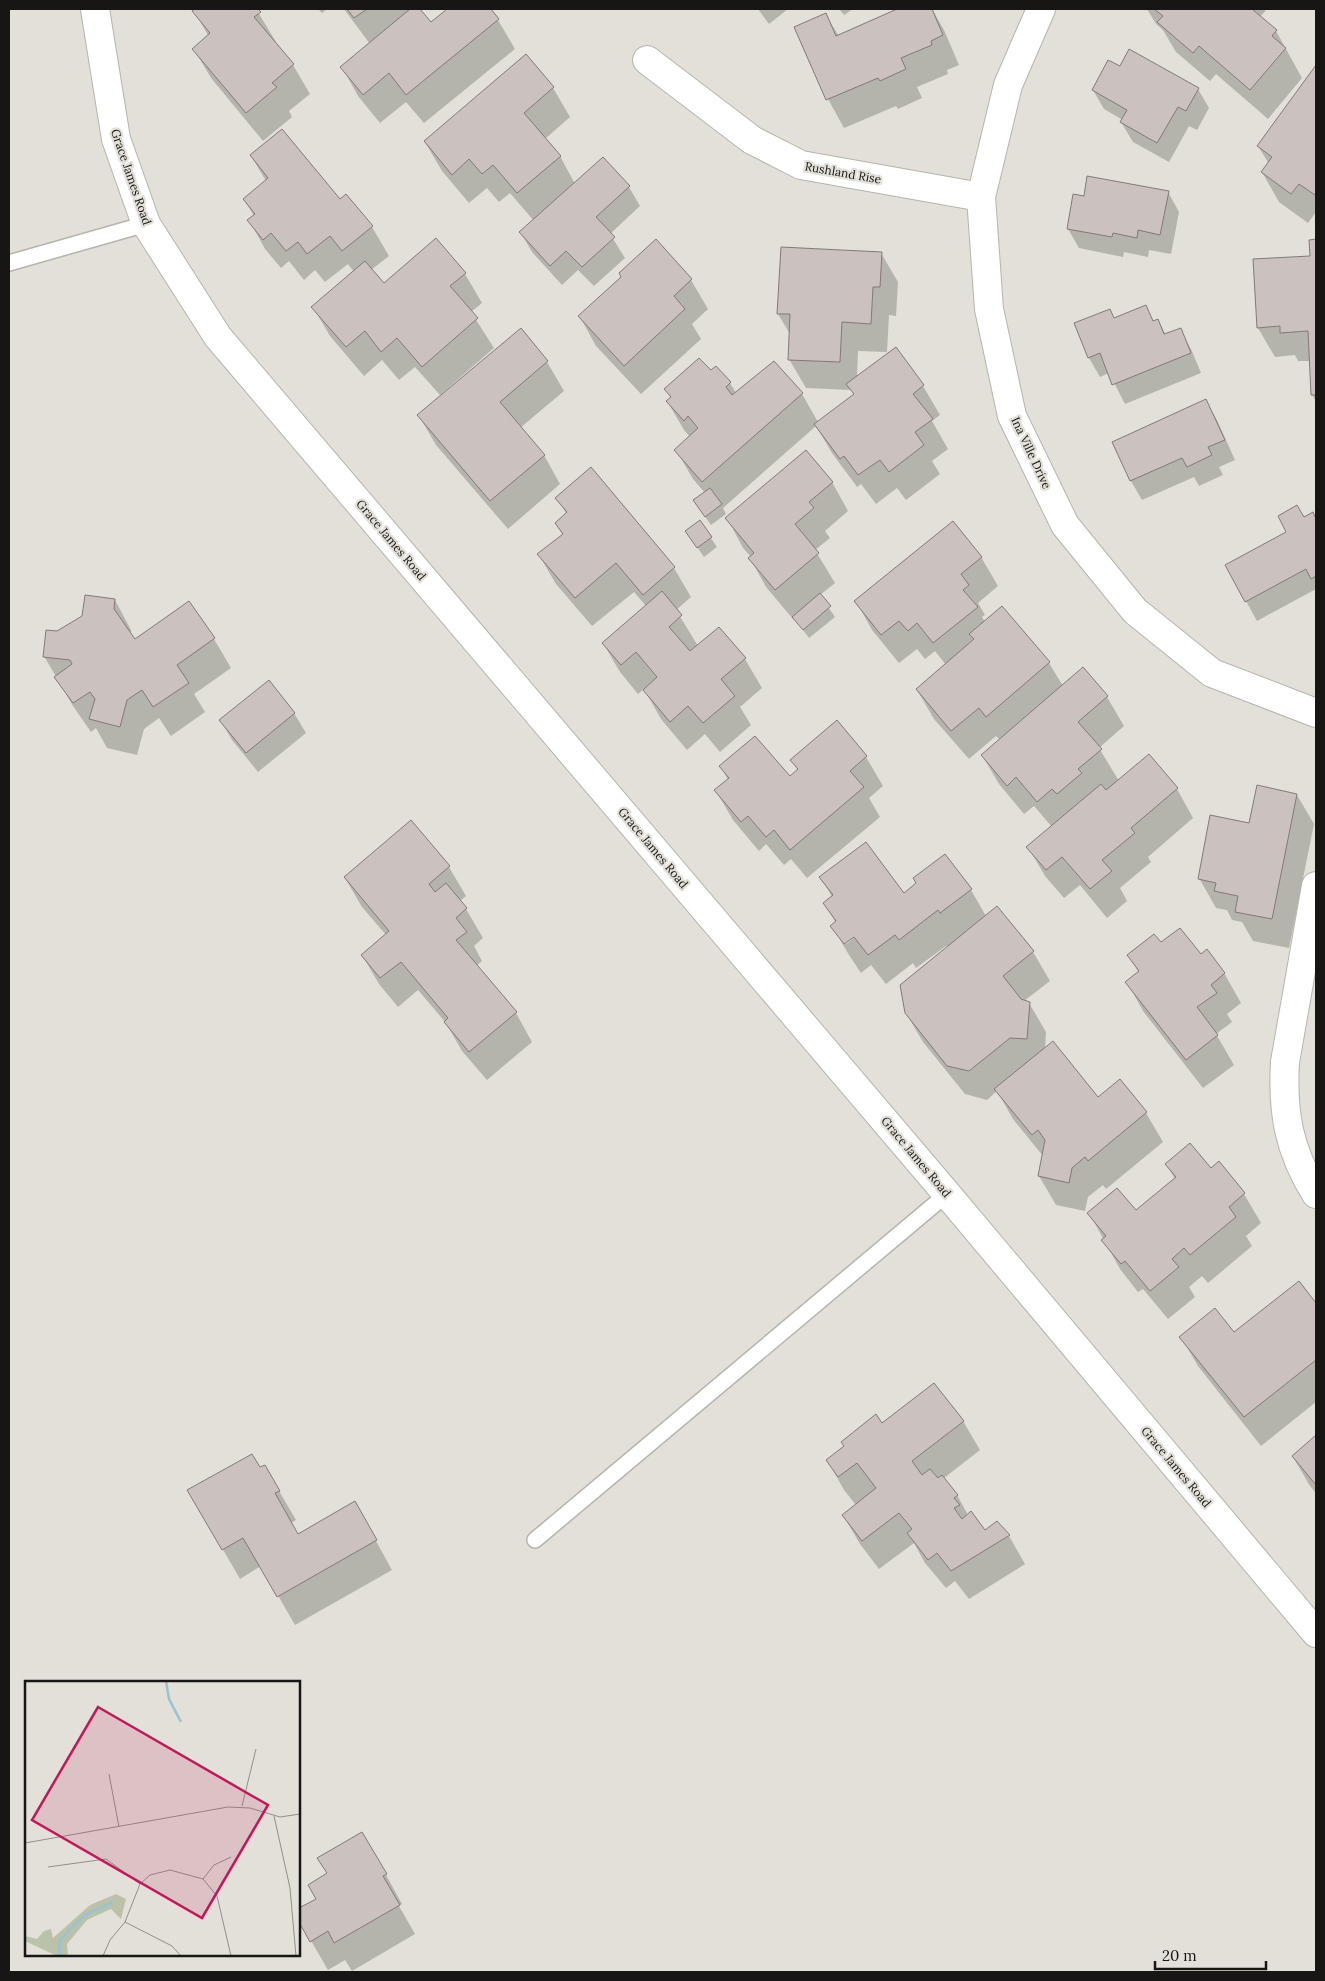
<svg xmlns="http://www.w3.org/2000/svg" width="1325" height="1981" font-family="Lora,serif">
  <rect width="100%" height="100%" fill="#e2e0d8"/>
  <g fill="#0003" fill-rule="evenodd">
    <path d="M197,9H256L276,42L275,43L293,65L310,94L289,111L292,117L263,141L211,78L194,49L209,37L194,11Z"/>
    <path d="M318,9H327L322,13Z"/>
    <path d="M344,9H421L419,10L430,24L449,9H490L498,20L515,49L424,123L406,102L380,123L358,96L342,67L370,44Z"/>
    <path d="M758,9H788L769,24Z"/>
    <path d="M839,9H853L844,15Z"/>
    <path d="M900,9H932L944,30L959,65L947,70L948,74L917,87L922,98L898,109L896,106L844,128L828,99L796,27L825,14L839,36Z"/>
    <path d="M1147,9H1267L1260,17L1276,31L1302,78L1268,119L1216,74L1210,81L1176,52L1163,30L1156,24Z"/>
    <path d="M526,56L553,88L570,117L545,139L560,156L575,184L629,187L640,206L610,234L625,258L594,286L578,270L562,285L532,252L521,233L534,221L510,193L499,202L487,188L469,203L442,171L425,142Z"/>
    <path d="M1316,67V212L1308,223L1279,202L1262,172L1269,164L1258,146Z"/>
    <path d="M1120,68L1198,89L1209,108L1197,130L1189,126L1169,162L1133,142L1121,122L1123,120L1104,109L1093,90Z"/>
    <path d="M251,156L340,201L372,227L389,256L371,270L384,285L436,240L465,274L482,303L471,312L494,348L440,395L415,367L399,380L382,360L364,376L330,336L313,307L354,272L348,264L325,282L315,270L304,280L289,261L281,268L265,249L249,220L254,216L244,199L266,181Z"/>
    <path d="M1168,192L1179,212L1171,254L1149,250L1148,257L1124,252L1123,257L1079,248L1068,229L1085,197Z"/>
    <path d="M656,241L691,280L708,309L692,324L701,339L641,394L596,346L580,317L622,277Z"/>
    <path d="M1310,241H1316V401L1312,395L1311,361H1298L1295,355L1275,357L1258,328L1311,257Z"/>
    <path d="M881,253L898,282L896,316L889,315L887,352L858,351L857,377L895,349L923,386L940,415L932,421L948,449L932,461L940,474L906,500L897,488L876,504L861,484L857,487L832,453L816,426L723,508L726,514L711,525L694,501L705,493L693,479L676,450L690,437L684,430L667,401L671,398L666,389L711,372L730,383L736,393L774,362L802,394L818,422L854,395L851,390L806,388L789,359L790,334L778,314Z"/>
    <path d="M1145,306L1154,322L1158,320L1166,335L1180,329L1191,349L1201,373L1125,404L1109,373L1100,377L1089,358L1076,324L1114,319Z"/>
    <path d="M547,362L564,391L520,428L544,455L560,484L508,529L436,445L419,416Z"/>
    <path d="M1206,401L1217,420L1235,460L1219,467L1223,475L1199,486L1194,477L1142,500L1131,481L1114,442Z"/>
    <path d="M832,482L848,511L825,531L830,538L815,550L835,583L820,595L835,617L809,638L794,618L793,619L766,587L750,558L751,557L743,548L727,518Z"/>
    <path d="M557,498L674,568L691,597L676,610L698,646L745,659L762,688L740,707L751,725L720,752L705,734L687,750L661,719L644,689L638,694L620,672L603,643L646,606L634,592L592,626L556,584L539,555L563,535L556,524L567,515Z"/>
    <path d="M1312,514L1316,521V589L1257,621L1246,601L1288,532L1304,519Z"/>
    <path d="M700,522L717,547L704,557L693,541Z"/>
    <path d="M981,557L998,586L978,603L985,615L982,617L985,622L1049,663L1063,686L1083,669L1107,697L1124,726L1099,748L1119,781L1148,756L1177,789L1193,818L1148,857L1151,862L1120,888L1127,901L1107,918L1080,885L1064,898L1045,876L1028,847L1052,827L1034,806L1024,814L999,784L982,755L1000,740L996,736L969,759L934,719L917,690L946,665L935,651L925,659L917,649L899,663L872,630L856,601Z"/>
    <path d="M115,600L131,630V635L135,641L214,639L231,668L194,694L205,712L171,736L159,718L144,729L137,755L107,748L96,728L91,732L73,706L44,656L57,633Z"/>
    <path d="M294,713L306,733L258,772L232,740L221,721Z"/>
    <path d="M837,722L866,757L883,786L869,798L880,817L807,878L791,859L784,865L766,844L759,851L733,820L716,791L728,780L721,767L789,778L798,771L792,760Z"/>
    <path d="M1297,795L1314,824L1289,948L1253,941L1242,922L1232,920L1227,910L1216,908L1199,878L1250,824Z"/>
    <path d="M411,822L449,867L466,896L460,901L466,909L483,938L474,946L482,961L476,966L516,1013L532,1042L487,1080L462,1051L446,1023L418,990L398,1007L379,984L362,955L386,935L362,907L345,878Z"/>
    <path d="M945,856L971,890L986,916L1033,952L1050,981L1024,1001L1029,1003L1046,1032L1045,1050L1098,1098L1120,1081L1146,1113L1163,1142L1106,1189L1103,1185L1088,1197L1085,1211L1056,1205L1039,1176L1043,1156L1013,1119L997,1091L987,1100L965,1094L923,1042L906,1013L948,947L946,946L916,968L913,963L886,984L871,965L861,973L849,955L832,926L836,923L825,904L832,897L821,877L903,894L918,884ZM859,934L846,944V941Z"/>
    <path d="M1129,956H1200L1224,973L1241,1003L1227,1014L1232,1022L1216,1034L1234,1065L1203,1088L1143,1011L1127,982L1139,973Z"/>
    <path d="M1219,1163L1244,1194L1261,1223L1246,1236L1252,1246L1208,1283L1202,1276L1189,1287L1195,1297L1168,1319L1143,1289L1138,1292L1120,1269L1089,1213L1136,1212L1175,1179L1166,1164L1211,1170Z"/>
    <path d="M1298,1283L1316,1305V1402L1261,1446L1198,1366L1181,1337L1234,1334Z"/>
    <path d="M963,1421L980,1450L944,1478L957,1495L968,1515L985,1531L1009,1536L1025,1564L969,1599L955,1581L946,1588L925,1563L914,1543L879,1569L860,1544L843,1515L856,1505L844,1490L828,1461L882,1425Z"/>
    <path d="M1316,1436V1493L1310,1486L1293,1457Z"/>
    <path d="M265,1467L296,1520L291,1523L298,1536L371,1532L392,1570L295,1625L261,1566L240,1579L189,1491Z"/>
    <path d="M386,1875L402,1904L399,1906L415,1934L352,1971L345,1960L328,1970L299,1920V1910L317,1899Z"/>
  </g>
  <g fill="#cbc2bf" stroke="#837a78">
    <path d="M195,9H258L261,12L254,17L294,64L272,83L277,87L246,113L192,49L210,33L192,11Z"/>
    <path d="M347,9H367L354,18Z"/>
    <path d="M410,9H420L431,22L447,9H491L499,19L406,95L389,73L363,95L340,67Z"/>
    <path d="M897,9H932L943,35L931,41L932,45L901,58L906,69L880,81L878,78L826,100L794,27L826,13L836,36Z"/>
    <path d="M1154,9H1252L1277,30L1272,36L1286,48L1250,90L1199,46L1193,53L1157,22L1163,16Z"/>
    <path d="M1129,49L1199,88L1186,111L1178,107L1157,143L1120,122L1127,110L1092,90L1108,60L1120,66Z"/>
    <path d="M526,54L554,87L524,113L561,156L517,193L493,165L482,174L469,159L452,175L424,141Z"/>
    <path d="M1316,65V193L1315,195L1299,184L1291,194L1261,172L1272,157L1257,146Z"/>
    <path d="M282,129L340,199L346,194L373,226L342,251L330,236L307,254L298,242L286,251L271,233L263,240L247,220L255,214L243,199L268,178L250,155Z"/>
    <path d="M603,157L630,186L596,217L615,237L582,267L566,251L550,266L519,232Z"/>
    <path d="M1087,176L1169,191L1160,235L1138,230L1137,238L1113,233L1112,237L1067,229L1073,194L1084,196Z"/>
    <path d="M436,238L466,273L450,286L478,318L422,367L397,338L381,352L365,331L346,347L311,307L365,261L384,283Z"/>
    <path d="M656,239L692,279L674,296L685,309L624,366L578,316L621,277L619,273Z"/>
    <path d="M1316,239V395H1311L1308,331L1280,333V326L1257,328L1253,259L1310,256L1309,240Z"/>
    <path d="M781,247L882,252L880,287H873L871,324L842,322L840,362L788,360L790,314H777Z"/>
    <path d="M1146,305L1153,321L1158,319L1164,334L1181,328L1191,353L1112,385L1100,353L1088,358L1074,323L1110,309L1114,318Z"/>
    <path d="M521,328L548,361L500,402L545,455L490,501L417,415Z"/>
    <path d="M896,347L924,385L913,394L933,419L915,432L924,445L889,472L880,460L858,475L844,456L840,459L814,424L854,394L846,384Z"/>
    <path d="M699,358L711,370L716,366L731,382L726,387L732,395L774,361L803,393L702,482L674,450L698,428L688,416L684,421L666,401L671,397L664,389Z"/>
    <path d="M1206,399L1225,440L1208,447L1212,455L1187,467L1182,458L1130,481L1112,442Z"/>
    <path d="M806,450L833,482L809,502L814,508L795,524L819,553L775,590L748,558L754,553L725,518Z"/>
    <path d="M591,467L675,567L643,595L616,563L575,598L537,554L563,534L555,523L567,512L555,498Z"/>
    <path d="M710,488L722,504L705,517L693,500Z"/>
    <path d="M1297,505L1304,517L1313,512L1316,519V576L1311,579L1306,569L1245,602L1225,565L1286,532L1278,516Z"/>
    <path d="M700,520L712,537L697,548L685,531Z"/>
    <path d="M953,521L982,557L961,574L969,585L963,590L978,607L933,643L917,623L908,631L899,621L881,635L854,601Z"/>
    <path d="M662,591L682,615L669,627L690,651L719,627L746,658L721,679L735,696L703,723L688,706L670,722L643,690L657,677L636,652L621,665L602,643Z"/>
    <path d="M820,593L831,606L803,630L792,617Z"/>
    <path d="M85,595L115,599L114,609L135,639L189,601L215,638L177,665L189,683L153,707L142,690L127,700L120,727L89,719L95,699L90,692L73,703L54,677L72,664L70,660L43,657L46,630L57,631L82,616Z"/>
    <path d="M1002,606L1050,662L986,717L979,708L951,731L916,689L974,639L969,634Z"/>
    <path d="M1083,667L1108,696L1078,722L1102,749L1078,769L1082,773L1057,794L1052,789L1037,802L1016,777L1007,786L981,755Z"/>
    <path d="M269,680L295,713L246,753L219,720Z"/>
    <path d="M837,720L867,756L850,771L864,787L790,850L774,830L766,837L748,816L741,822L714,790L729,778L719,766L755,736L790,776L798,769L790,760Z"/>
    <path d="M1149,754L1178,788L1131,828L1135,833L1102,860L1112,871L1090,889L1062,857L1046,870L1026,847L1101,784L1106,790Z"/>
    <path d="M1257,785L1297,794L1272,919L1235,912L1238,896L1214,891L1216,883L1198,879L1210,815L1249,823Z"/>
    <path d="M411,820L450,866L429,884L435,892L446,883L467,908L456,918L467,932L456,940L517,1012L469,1052L444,1022L448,1018L401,962L380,978L361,955L389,931L344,877Z"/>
    <path d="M866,842L904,893L916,883L913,878L945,854L972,889L940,913L938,910L899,940L895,935L868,955L854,937L844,944L830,926L836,921L823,903L833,895L819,877Z"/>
    <path d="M997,906L1034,951L1003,976L1021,999L1030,1002L1027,1039L1010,1038L969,1071L947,1066L905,1013L900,985Z"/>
    <path d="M1180,928L1201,954L1207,949L1225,973L1211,985L1217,993L1197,1007L1218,1035L1186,1060L1125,982L1139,971L1127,955L1154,934L1161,942Z"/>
    <path d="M1053,1041L1098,1097L1120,1079L1147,1112L1088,1161L1085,1157L1072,1168L1069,1183L1038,1176L1045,1140L1038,1130L1032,1135L994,1089Z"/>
    <path d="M1190,1143L1211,1168L1219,1161L1245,1193L1229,1207L1236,1217L1190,1255L1184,1248L1172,1259L1179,1267L1150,1291L1125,1261L1121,1264L1101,1240L1106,1236L1087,1213L1117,1188L1136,1210L1176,1177L1165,1164Z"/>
    <path d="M1299,1281L1316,1303V1360L1244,1417L1179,1337L1215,1308L1234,1332Z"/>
    <path d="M934,1383L964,1421L912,1461L922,1475L930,1469L938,1478L942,1475L958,1495L954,1498L960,1505L954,1508L962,1519L971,1511L985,1530L997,1521L1010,1535L951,1571L937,1553L928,1560L907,1533L912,1529L899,1513L862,1541L842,1515L876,1488L857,1463L838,1477L826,1460L844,1446L841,1442L876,1414L882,1423Z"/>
    <path d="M1316,1435V1485L1292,1456Z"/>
    <path d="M252,1454L260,1467L265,1465L280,1491L275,1493L298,1534L355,1501L377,1540L277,1597L243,1538L222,1550L187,1490Z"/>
    <path d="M362,1832L387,1874L383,1876L400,1905L334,1943L328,1931L310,1942L299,1922V1908L316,1899L308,1885L327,1873L317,1858Z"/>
  </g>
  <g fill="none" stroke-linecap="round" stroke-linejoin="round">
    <defs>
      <g id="service">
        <path d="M9,263L146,224"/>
        <path d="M535,1540L947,1194"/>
      </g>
      <g id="minor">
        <path d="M95,9L116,139L146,224L218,337L947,1194L1316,1633"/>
        <path d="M1041,9L1008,85L981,197L989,309L1012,416L1065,525L1135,611L1212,673L1316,713"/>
        <path d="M647,60L752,140L801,165L981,197"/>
        <path d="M1316,886L1285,1062C1282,1113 1289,1151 1316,1194"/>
      </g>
    </defs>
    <use href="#service" stroke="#b6b5ad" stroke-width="18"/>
    <use href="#minor" stroke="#b6b5ad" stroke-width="30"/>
    <use href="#service" stroke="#fff" stroke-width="15"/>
    <use href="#minor" stroke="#fff" stroke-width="28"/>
  </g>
  <g text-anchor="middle" stroke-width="4.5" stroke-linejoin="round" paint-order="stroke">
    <g font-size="12" fill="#171614" stroke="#e2e0d8">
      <text transform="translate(843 173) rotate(10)" y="4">Rushland Rise</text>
      <text transform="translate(131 177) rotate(71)" y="4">Grace James Road</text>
      <text transform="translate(1031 453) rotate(65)" y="4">Ina Ville Drive</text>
      <text transform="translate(391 540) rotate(50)" y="4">Grace James Road</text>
      <text transform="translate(653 848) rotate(50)" y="4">Grace James Road</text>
      <text transform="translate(916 1157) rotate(50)" y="4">Grace James Road</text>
      <text transform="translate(1176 1467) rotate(50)" y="4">Grace James Road</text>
    </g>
  </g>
  <g transform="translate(25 1681)">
    <rect width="275" height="275" fill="#e2e0d8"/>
    <path d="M91,213L101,218L96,238L86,228L62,239L42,263L43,275H32L0,260V255L12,258L19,250L26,248L28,257L65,224Z" fill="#bcc2aa"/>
    <path fill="none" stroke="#9ac3d2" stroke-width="2.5" d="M141,0L144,18L156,41M34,275L35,259L49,244L61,233L88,221"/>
    <path fill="none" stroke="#918f8a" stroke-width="1" d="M84,93L94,146M217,125L231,68M249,135L265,207L271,275M0,162L203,126L225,127L255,136L275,133M23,186L81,178L115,203M178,198L189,184L206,176M100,241L147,265L156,275M78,275L85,259L100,241L115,203L125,194L145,189L178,198L192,215L206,275"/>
    <path fill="#c2185b" fill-opacity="0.15" stroke="#c2185b" stroke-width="2.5" d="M73,26L243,124L177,237L7,139Z"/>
    <rect width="275" height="275" fill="none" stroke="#171614" stroke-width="2.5"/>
  </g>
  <rect width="1325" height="1981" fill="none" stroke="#171614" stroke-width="20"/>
  <path d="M1155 1961v8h111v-8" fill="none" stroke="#171614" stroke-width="2.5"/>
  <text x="1162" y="1961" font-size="15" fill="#171614" stroke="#e2e0d8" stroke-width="4" paint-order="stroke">20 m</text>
</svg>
